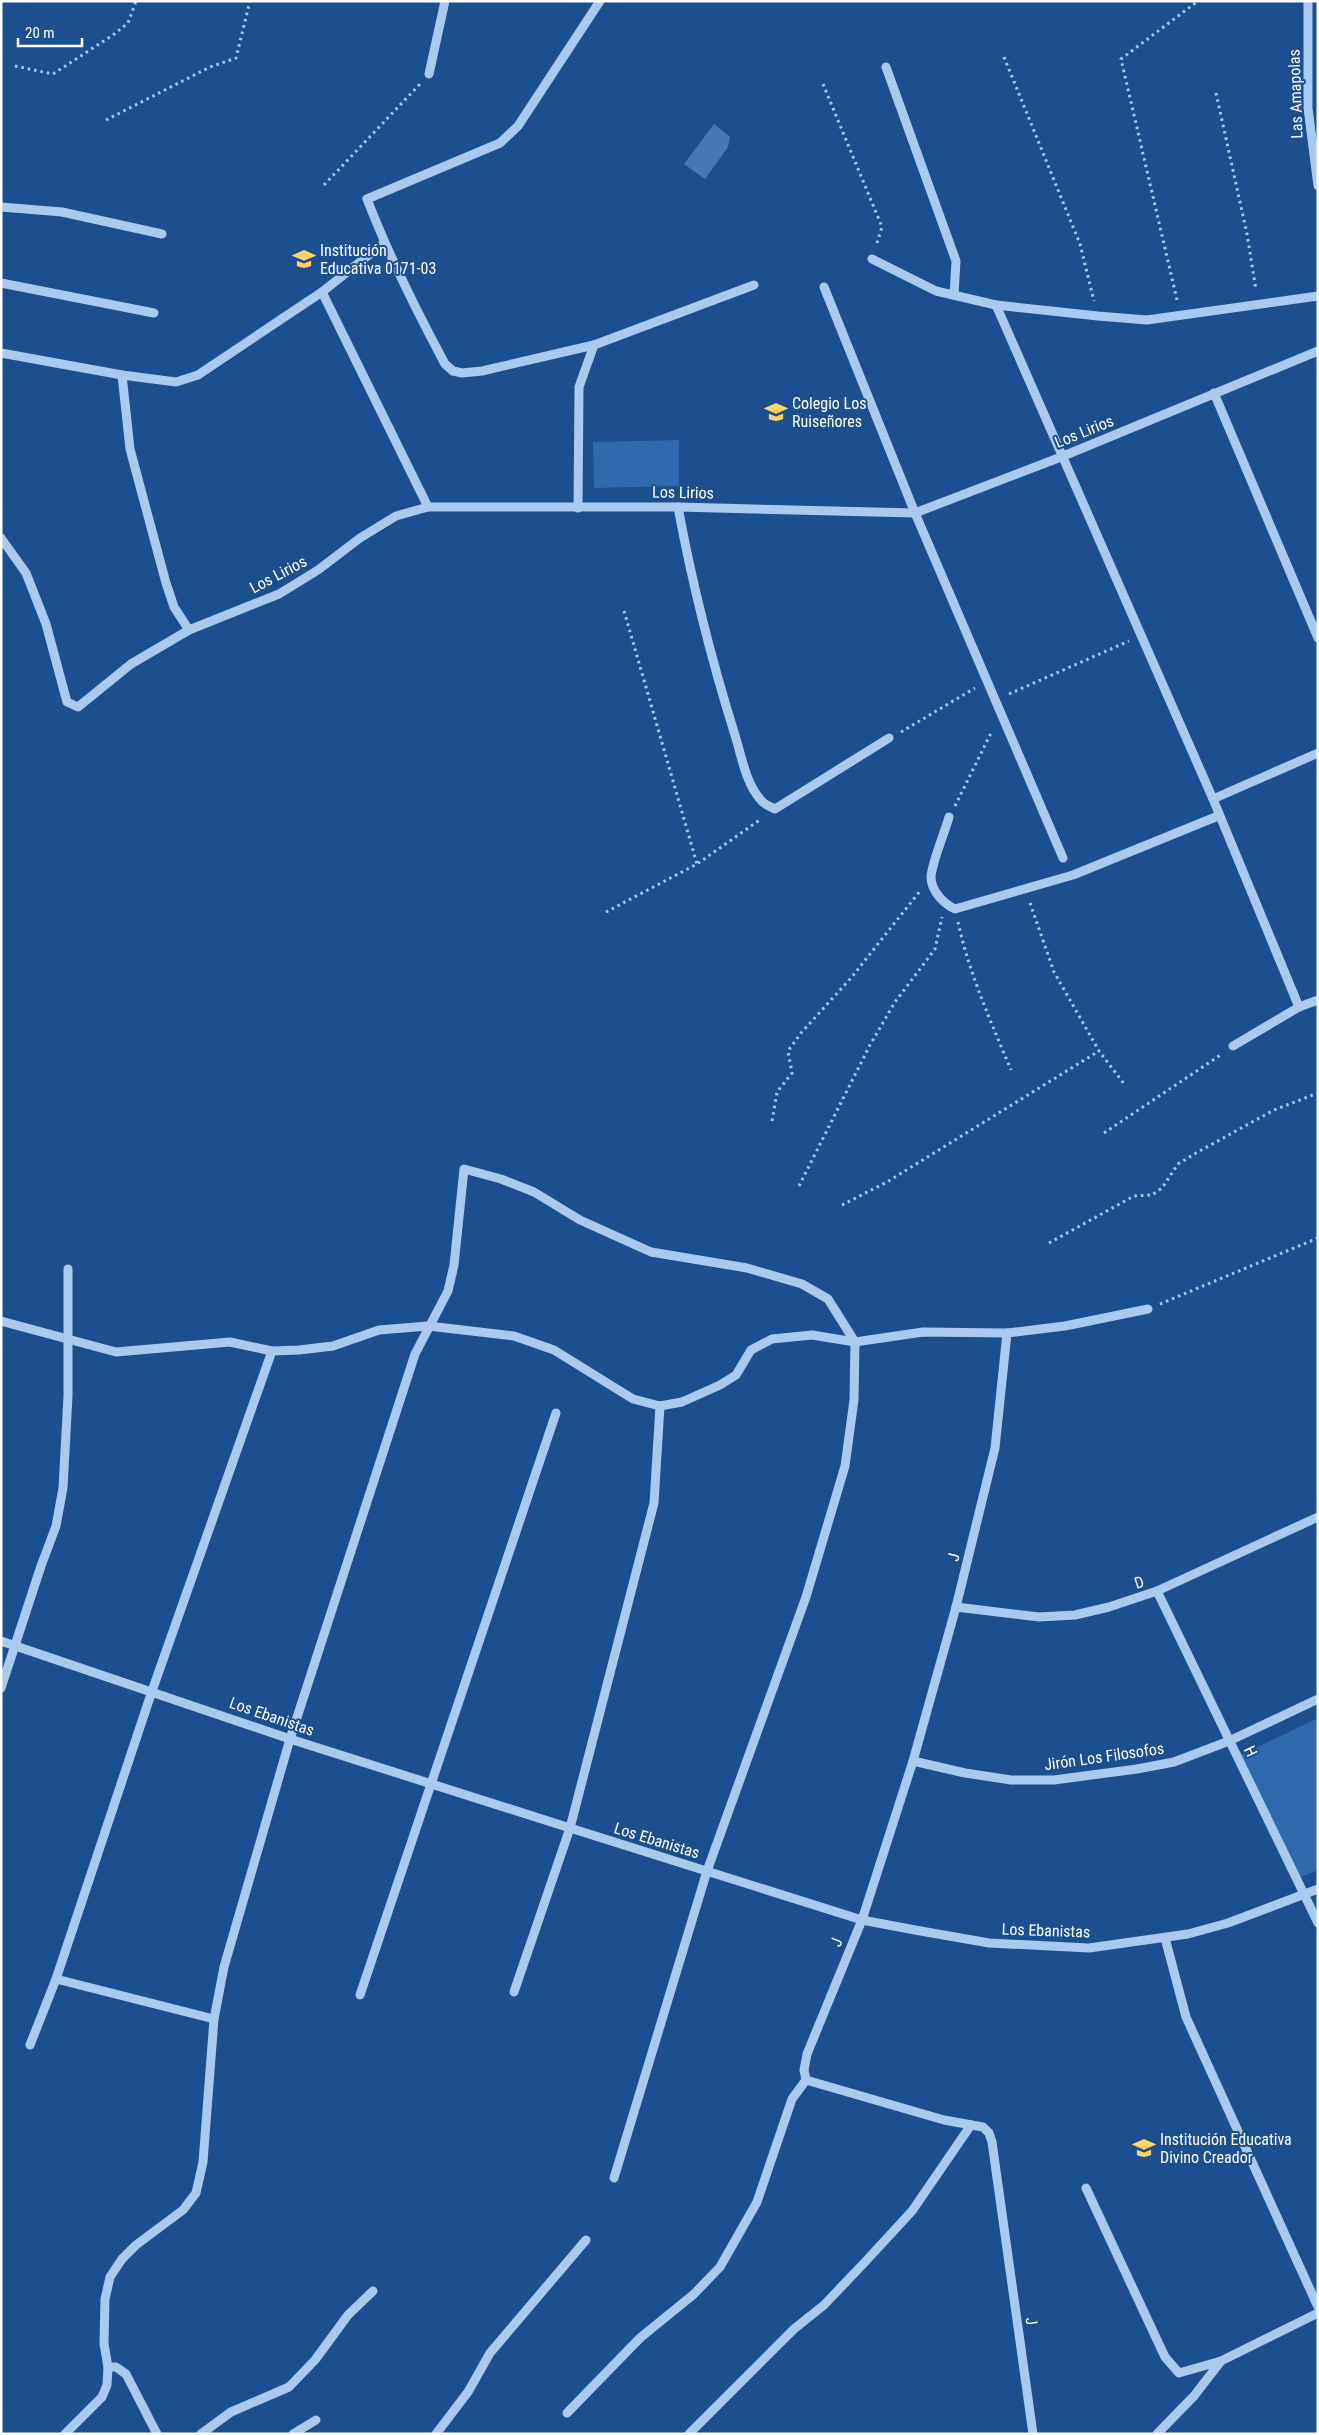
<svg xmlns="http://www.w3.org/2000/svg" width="1319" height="2435" font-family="'Roboto Condensed',sans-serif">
  <rect width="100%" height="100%" fill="#1b4f8f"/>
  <g fill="#2e69ad">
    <path d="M679,440V486L594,488L593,442Z"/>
    <path d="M1318,1718V1870L1299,1878L1239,1756Z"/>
  </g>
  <path fill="#4478b7" d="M714,124L730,137L728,147L705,179L684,164Z"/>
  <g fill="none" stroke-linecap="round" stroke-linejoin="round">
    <g stroke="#a9c9ee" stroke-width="3" stroke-dasharray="2.5 4" stroke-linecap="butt">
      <path d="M1004,57L1080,244L1094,301"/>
      <path d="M15,66L53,74L113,35L128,23L136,1"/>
      <path d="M823,84L882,227L876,246"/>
      <path d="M1216,93L1247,234L1256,290"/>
      <path d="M106,120L210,67L236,58L250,1"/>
      <path d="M324,185L420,84"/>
      <path d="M1177,300L1121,59L1198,1"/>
      <path d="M624,611L697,864"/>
      <path d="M1009,694L1129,641"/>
      <path d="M901,732L975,688"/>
      <path d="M955,806L992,731"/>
      <path d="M1030,903L1054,972L1099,1051L1125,1085"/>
      <path d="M606,912L697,864L761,819"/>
      <path d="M958,922C969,973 991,1022 1011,1070"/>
      <path d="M772,1121L777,1092L792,1073L788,1051L801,1033L851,978L920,891"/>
      <path d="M1104,1133L1222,1054"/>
      <path d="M799,1186L870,1045L895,1002L935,949L942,917"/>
      <path d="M842,1205L887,1182L1099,1051"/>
      <path d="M1049,1243L1134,1196L1152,1195L1162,1188L1178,1164L1196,1153L1274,1110L1318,1093"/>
      <path d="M1160,1304L1318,1238"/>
    </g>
    <g stroke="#a9c9ee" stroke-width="9">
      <path d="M600,1L518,126L500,143L367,199C389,256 416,310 445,364L453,371L462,373L482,371L594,345L754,285"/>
      <path d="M1308,1V108L1318,186"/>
      <path d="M886,67L956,261L954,295"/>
      <path d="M429,74L445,1"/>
      <path d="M1,207L62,212L162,234"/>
      <path d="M872,259L936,291L996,305L1098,316L1147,320L1318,296"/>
      <path d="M1,283L154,313"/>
      <path d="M824,287L915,513L1063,858"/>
      <path d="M322,292L428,507"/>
      <path d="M996,305L1213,799L1299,1007"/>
      <path d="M1,353L122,375L176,382L198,375L277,322L322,292L384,243"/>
      <path d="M122,375L130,449L166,583L174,607L189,630"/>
      <path d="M1214,393L1318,638"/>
      <path d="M678,507C692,583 711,658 734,732C741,753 745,782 760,799C764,805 769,806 775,809L889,738"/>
      <path d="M578,508L579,387L594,345"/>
      <path d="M1,538L26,573L46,624L67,702L78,707L131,664L189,630L279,594L318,570L360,538L396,516L428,507H678L915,513L1061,457L1318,351"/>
      <path d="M1213,799L1318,753"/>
      <path d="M949,817C945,832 932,862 931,877C931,891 944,904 955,909L1073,875L1218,816"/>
      <path d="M1233,1046L1299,1007L1318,1000"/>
      <path d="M1,1321L116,1352L230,1342L272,1351L299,1350L333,1346L379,1330L428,1326L514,1336L554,1350L633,1399L660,1406L682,1402L720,1385L736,1375L751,1350L772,1339L812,1335L855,1342L923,1332L1007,1333L1065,1326L1148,1309"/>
      <path d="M1157,1591L1318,1923"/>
      <path d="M956,1607L1039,1617L1075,1615L1109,1607L1157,1591L1318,1517"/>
      <path d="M1,1641L290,1739L570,1828L862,1920L915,1930L989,1943L1089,1948L1188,1934L1228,1923L1318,1889"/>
      <path d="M1,1688L41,1566L56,1526L63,1488L68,1396V1269"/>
      <path d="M913,1761L965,1773L1011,1780H1054L1137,1769L1174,1762L1229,1741L1318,1699"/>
      <path d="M1165,1938L1186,2017L1318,2307"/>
      <path d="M56,1979L214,2019"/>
      <path d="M514,1992L570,1828L654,1503L660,1406"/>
      <path d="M360,1995L556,1413"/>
      <path d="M30,2045L56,1979L152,1691L272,1351"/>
      <path d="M806,2080L804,2070L807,2054L862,1920L913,1761L956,1607L995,1448L1007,1333"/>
      <path d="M806,2080L944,2120L983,2127L989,2133L992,2142L1033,2434"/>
      <path d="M1086,2188L1165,2357L1179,2373L1221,2361L1318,2313"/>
      <path d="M108,2367H116L126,2374L157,2434"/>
      <path d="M567,2413L640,2338L694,2294L720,2267L757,2202L792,2099L806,2080"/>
      <path d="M65,2434L102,2397L107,2385L108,2367L104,2344L105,2299L110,2277L122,2259L136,2245L183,2210L196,2193L203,2162L214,2019L224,1967L290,1739L415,1354L448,1291L454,1265L464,1169L501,1179L534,1192L580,1220L651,1252L747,1268L802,1284L828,1299L855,1342L854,1400L845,1466L806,1597L707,1871L614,2178"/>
      <path d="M201,2434L231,2412L289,2387L315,2360L348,2315L373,2291"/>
      <path d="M293,2434L316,2420"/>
      <path d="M436,2434L468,2392L490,2353L586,2240"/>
      <path d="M689,2434L794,2329L824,2305L865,2262L912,2211L971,2125"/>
      <path d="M1157,2434L1194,2396L1221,2361"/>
    </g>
  </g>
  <defs>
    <symbol id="school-bare" viewBox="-9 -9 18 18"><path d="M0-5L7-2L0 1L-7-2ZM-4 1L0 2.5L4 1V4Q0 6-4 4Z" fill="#ffd166" stroke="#1b4f8f" stroke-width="2.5" paint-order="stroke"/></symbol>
  </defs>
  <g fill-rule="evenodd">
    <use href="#school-bare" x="288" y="243" width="32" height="32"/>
    <use href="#school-bare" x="760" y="396" width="32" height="32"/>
    <use href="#school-bare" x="1128" y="2132" width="32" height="32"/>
  </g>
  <g text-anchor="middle" stroke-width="4" stroke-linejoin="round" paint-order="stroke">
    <g font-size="16" fill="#fff" stroke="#1b4f8f">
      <text transform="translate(1295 94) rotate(-92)" y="6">Las Amapolas</text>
      <text transform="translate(1084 431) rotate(-22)" y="6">Los Lirios</text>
      <text transform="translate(683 492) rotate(1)" y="6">Los Lirios</text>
      <text transform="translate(278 574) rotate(-28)" y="6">Los Lirios</text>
      <text transform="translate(953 1557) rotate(-76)" y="6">J</text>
      <text transform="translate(1139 1582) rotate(-18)" y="6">D</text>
      <text transform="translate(272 1716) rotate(19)" y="6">Los Ebanistas</text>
      <text transform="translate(1251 1751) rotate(64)" y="6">H</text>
      <text transform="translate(1104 1756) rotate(-8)" y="6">Jirón Los Filosofos</text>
      <text transform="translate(657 1840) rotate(17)" y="6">Los Ebanistas</text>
      <text transform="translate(1046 1930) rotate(2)" y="6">Los Ebanistas</text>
      <text transform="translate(836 1942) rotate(-68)" y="6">J</text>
      <text transform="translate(1032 2321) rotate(82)" y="6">J</text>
    </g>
    <g font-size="16" fill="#fff" stroke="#1b4f8f" text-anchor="start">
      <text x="320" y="256">Institución<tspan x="320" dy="18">Educativa 0171-03</tspan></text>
      <text x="792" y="409">Colegio Los<tspan x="792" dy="18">Ruiseñores</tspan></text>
      <text x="1160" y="2145">Institución Educativa<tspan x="1160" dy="18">Divino Creador</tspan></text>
    </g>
  </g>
  <rect width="1319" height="2435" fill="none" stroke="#ffffff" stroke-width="5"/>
  <path d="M18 38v8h64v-8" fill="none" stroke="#ffffff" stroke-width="2.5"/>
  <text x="25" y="38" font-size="15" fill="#ffffff" stroke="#1b4f8f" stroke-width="4" paint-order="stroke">20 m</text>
</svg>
